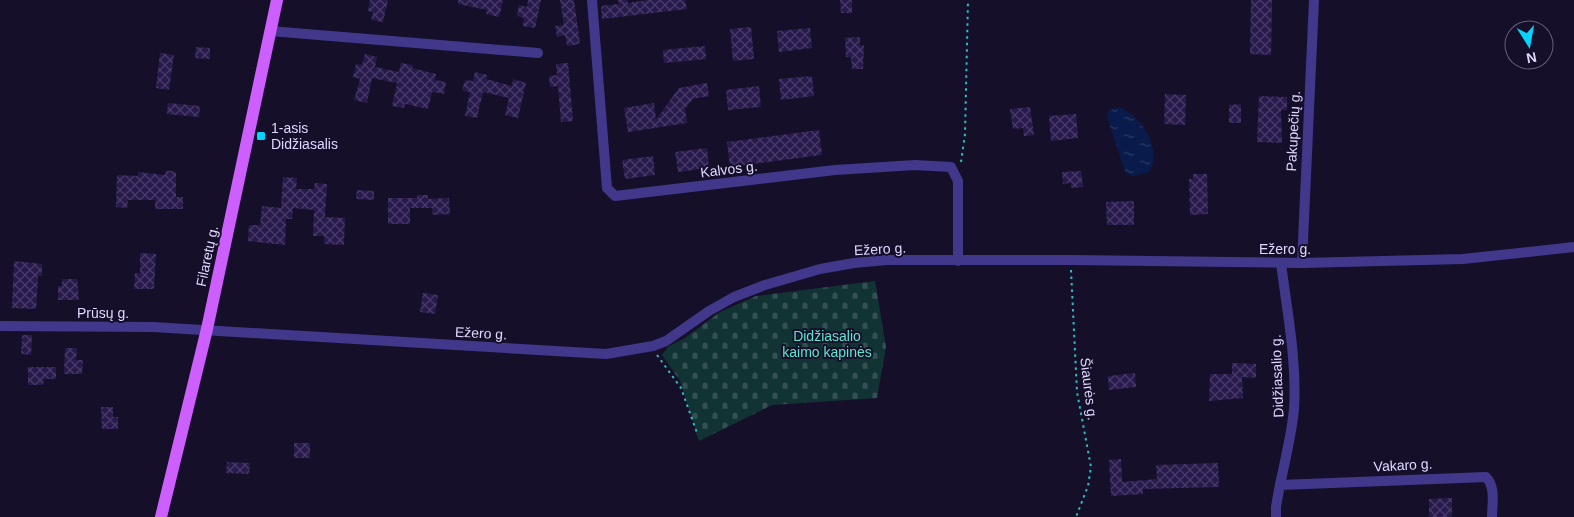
<svg xmlns="http://www.w3.org/2000/svg" width="1574" height="517" font-family="Arial,sans-serif">
  <defs>
    <pattern id="cemetery-stones" width="16" height="16" patternUnits="userSpaceOnUse" patternTransform="scale(1.25)"><rect width="16" height="16" fill="#123334"/><path d="M2 7V4a2 2 0 0 1 4 0v3zM10 15v-3a2 2 0 0 1 4 0v3z" fill="#345052"/></pattern>
    <pattern id="water-ripples" width="26" height="14" patternUnits="userSpaceOnUse" patternTransform="scale(1.25)"><rect width="26" height="14" fill="#081b4a"/><path d="M2 4q2-2 4 0t4 0M15 11q2-2 4 0t4 0" fill="none" stroke="#2c3b65"/></pattern>
    <pattern id="building-cross-hatch" width="8" height="8" patternUnits="userSpaceOnUse" patternTransform="scale(1.25)"><rect width="8" height="8" fill="#281a4c"/><path d="M0 0l8 8M0 8l8-8" fill="none" stroke="#473b67"/></pattern>
  </defs>
  <rect width="100%" height="100%" fill="#160f2a"/>
  <path fill="url(#cemetery-stones)" d="M875,281L886,347L877,398L772,405L699,441L680,381L662,355L669,346L685,338L720,312L756,296Z"/>
  <path fill="url(#water-ripples)" d="M1118,107C1140,113 1164,151 1149,172L1133,176L1126,174L1107,117L1108,111Z"/>
  <g fill="url(#building-cross-hatch)">
    <path d="M370,0H388L383,22L371,20L373,12L368,11Z"/>
    <path d="M458,0H503L499,17L486,14L487,10L458,4Z"/>
    <path d="M528,0H541L535,28L523,26L524,18L517,16L519,5L527,7Z"/>
    <path d="M560,0H574L580,44L567,46L565,35L557,37L555,26L564,25Z"/>
    <path d="M618,0H627L628,3L647,0H685L687,9L602,19L601,6L619,4Z"/>
    <path d="M840,0H852V13H841Z"/>
    <path d="M1251,0H1272L1271,55L1250,54Z"/>
    <path d="M751,27L754,59L733,61L730,29Z"/>
    <path d="M810,28L812,48L779,52L777,31Z"/>
    <path d="M860,37V46L864,45L863,69H852L851,57H846L845,38Z"/>
    <path d="M705,46L706,59L664,63L663,50Z"/>
    <path d="M196,47L210,48V59L195,58Z"/>
    <path d="M160,53L174,55L169,90L156,88Z"/>
    <path d="M365,54L377,57L375,67L399,72L401,63L413,65L412,68L436,74L435,80L446,82L444,94L432,92L428,109L405,104L404,108L392,106L397,83L372,78L367,103L354,100L360,79L353,77L356,64L362,65Z"/>
    <path d="M568,63L573,121L561,122L558,86L550,87L549,76L557,75L556,64Z"/>
    <path d="M475,72L487,75L486,79L512,86L513,79L526,83L518,118L505,115L509,98L483,92L477,118L465,116L470,92L462,91L465,80L473,81Z"/>
    <path d="M812,76L814,96L781,100L779,79Z"/>
    <path d="M707,83L709,96L693,99L685,109L687,123L628,132L624,108L654,103L656,120L679,88Z"/>
    <path d="M759,86L761,107L728,110L726,90Z"/>
    <path d="M1165,94L1186,95L1185,125L1164,124Z"/>
    <path d="M1259,96L1287,97V110H1281L1282,143L1257,142Z"/>
    <path d="M168,103L200,106L199,117L167,114Z"/>
    <path d="M1241,104V123H1229V105Z"/>
    <path d="M1030,107L1034,135L1024,136L1023,128L1013,129L1010,109Z"/>
    <path d="M1076,114L1078,138L1051,141L1049,116Z"/>
    <path d="M819,130L822,155L730,167L727,142Z"/>
    <path d="M707,148L709,168L678,172L675,152Z"/>
    <path d="M653,156L655,175L625,179L622,160Z"/>
    <path d="M166,170L176,172V197H183V209H155V200H128L127,208L116,207L117,175L138,176V172L165,175Z"/>
    <path d="M1081,171L1083,187L1071,188V183L1063,184L1062,172Z"/>
    <path d="M1193,174H1207L1208,214L1190,215L1189,179H1193Z"/>
    <path d="M283,177L297,178L296,189H314L315,183L327,184L325,217L345,218L344,245L324,244V236H313L314,210L293,208L292,219H286L285,245L248,241L249,225H260L262,206L281,208Z"/>
    <path d="M357,190L374,191V200L356,199Z"/>
    <path d="M417,195H428V199L449,198L450,214L433,215L432,208H410V224H388V198H417Z"/>
    <path d="M1134,201V225H1107L1106,202Z"/>
    <path d="M140,253L156,254L154,289H134L135,273L140,274Z"/>
    <path d="M14,261L42,264V276H38L36,309L12,308Z"/>
    <path d="M62,279H77L79,300H58V286H62Z"/>
    <path d="M423,293L438,295L435,314L420,312Z"/>
    <path d="M22,335H32L31,355L21,354Z"/>
    <path d="M65,348H77L76,360H83L82,374H64Z"/>
    <path d="M1232,363L1256,364V378L1242,377L1243,398L1209,401L1210,374H1232Z"/>
    <path d="M28,367H56V379H44L43,385H28Z"/>
    <path d="M1135,373L1136,387L1109,390L1108,376Z"/>
    <path d="M101,407H113V417H118V429H102Z"/>
    <rect x="294" y="443" width="16" height="15"/>
    <path d="M1121,459L1122,482L1157,479L1156,465L1218,463L1219,487L1143,489V494L1111,496L1109,460Z"/>
    <path d="M227,462L250,463L249,474L226,473Z"/>
    <path d="M1452,498V517H1429V499Z"/>
  </g>
  <g fill="none" stroke-linecap="round" stroke-linejoin="round">
    <g stroke="#2abfc1" stroke-width="2" stroke-dasharray="2.5 4" stroke-linecap="butt">
      <path d="M961,162L965,134L968,0"/>
      <path d="M1071,270L1077,392L1091,467L1088,486L1076,517"/>
      <path d="M657,355L681,388L697,433"/>
    </g>
    <g stroke="#41388b" stroke-width="10">
      <path d="M592,0L607,188L615,196L835,170L915,165L951,167L958,181V261"/>
      <path d="M270,31L538,53"/>
      <path d="M1302,263L1314,0"/>
      <path d="M0,326L153,327L606,354L653,346L666,341L709,311L734,297L765,285L820,269L854,263L887,260H1071L1302,263L1463,259L1574,247"/>
      <path d="M1280,485L1486,477C1496,487 1492,504 1492,517"/>
      <path d="M1276,517V507C1281,474 1291,442 1294,409C1297,360 1287,311 1281,263"/>
    </g>
    <path stroke="#ce5fff" stroke-width="12" d="M161,517L207,329L277,0"/>
  </g>
  <rect fill="#04d4ff" stroke="#160f2a" stroke-width="2" x="256" y="131" width="10" height="10" rx="2.5"/>
  <g text-anchor="middle" stroke-width="4" stroke-linejoin="round" paint-order="stroke">
    <g font-size="14" fill="#dfd8ff" stroke="#160f2a" text-anchor="start">
      <text x="271" y="133">1-asis<tspan x="271" dy="16">Didžiasalis</tspan></text>
    </g>
    <g font-size="14" fill="#dfd8ff" stroke="#160f2a">
      <text transform="translate(1293 131) rotate(-87)" y="5">Pakupečių g.</text>
      <text transform="translate(729 169) rotate(-7)" y="5">Kalvos g.</text>
      <text transform="translate(880 249) rotate(-3)" y="5">Ežero g.</text>
      <text x="1285" y="254">Ežero g.</text>
      <text transform="translate(207 256) rotate(-78)" y="5">Filaretų g.</text>
      <text x="103" y="318">Prūsų g.</text>
      <text transform="translate(481 333) rotate(3)" y="5">Ežero g.</text>
      <text transform="translate(1277 376) rotate(-92)" y="5">Didžiasalio g.</text>
      <text transform="translate(1089 389) rotate(83)" y="5">Šiaurės g.</text>
      <text transform="translate(1403 465) rotate(-3)" y="5">Vakaro g.</text>
    </g>
    <g font-size="14" fill="#5de6cd" stroke="#160f2a">
      <text x="827" y="341">Didžiasalio<tspan x="827" dy="16">kaimo kapinės</tspan></text>
    </g>
  </g>
  <g transform="translate(1529 45) rotate(169)"><circle r="24" fill="#160f2a" stroke="#665f7f"/>
  <path d="M0-4L9 19L0 12L-9 19Z" fill="#04d4ff"/>
  <text y="-8" font-size="14" font-weight="bold" text-anchor="middle" fill="#dfd8ff">N</text>
  </g>
</svg>
